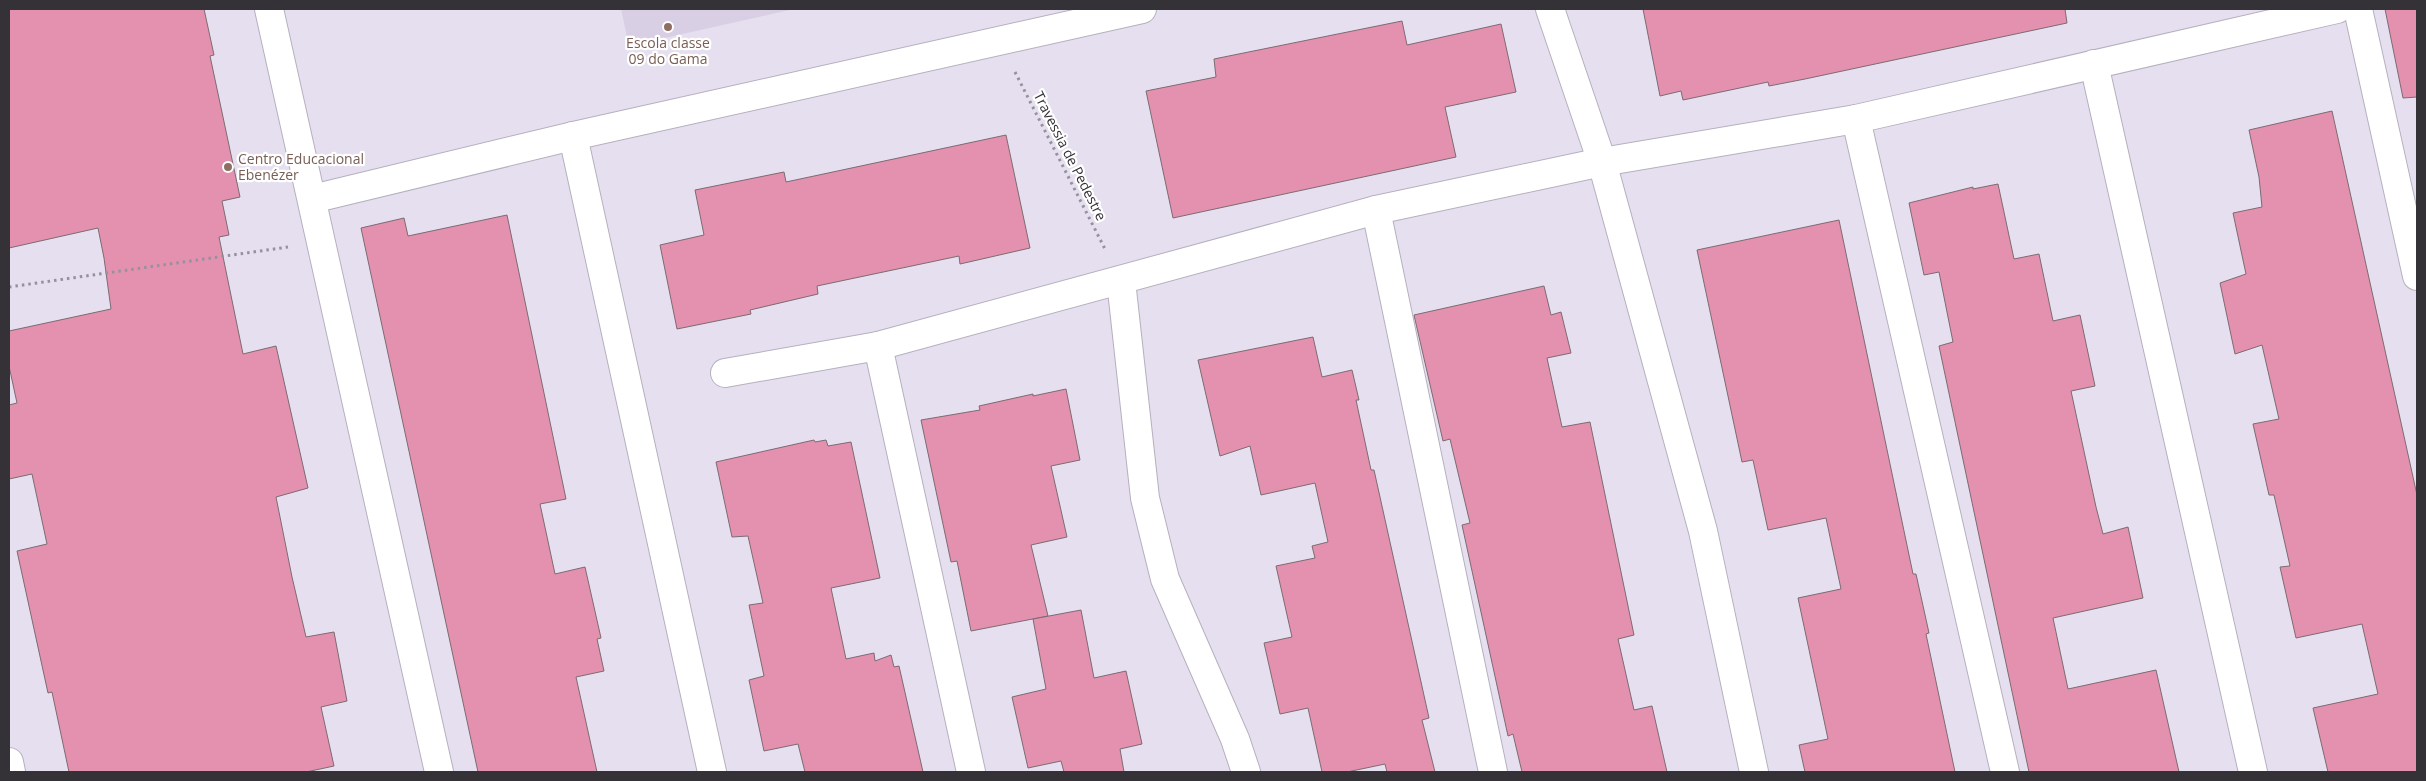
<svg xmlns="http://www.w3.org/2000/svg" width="2426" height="781" font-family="'Open Sans',sans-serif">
  <rect width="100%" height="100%" fill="#e5dfef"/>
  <path fill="#d8cfe5" d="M621,9H794L629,46Z"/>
  <g fill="#e491af" stroke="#7c6b71">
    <path d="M9,9H204L214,55L210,56L240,197L222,201L229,235L219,237L243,354L276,346L308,488L276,497L292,577L306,637L334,632L347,701L321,707L334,766L306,772H69L52,692L48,693L17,551L47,544L32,474L9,479V405L17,403L9,366V331L111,309L104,258L98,228L9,248Z"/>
    <path d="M1643,9H2065L2067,23L1805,79L1769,86L1768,82L1683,100L1681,91L1660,96Z"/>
    <path d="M2385,9H2417V97L2403,98Z"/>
    <path d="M1402,21L1407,45L1501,24L1516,92L1445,107L1456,157L1173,218L1146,91L1216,77L1214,59Z"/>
    <path d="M2332,111L2417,495V772H2328L2313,708L2378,694L2362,624L2296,638L2280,567L2290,566L2274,495H2269L2253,424L2279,419L2262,345L2235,354L2220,283L2246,274L2233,213L2262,207L2259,177L2249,130Z"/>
    <path d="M1006,135L1030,248L960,264L959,256L817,286L818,294L750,310L751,314L677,329L660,245L704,235L695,190L784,172L786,182Z"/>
    <path d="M1998,184L2014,259L2039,254L2053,321L2080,315L2095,386L2071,391L2096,507L2103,534L2128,527L2143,598L2053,618L2068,689L2156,670L2179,772H2029L1939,346L1953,342L1939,272L1924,275L1909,203L1973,187V189Z"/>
    <path d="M507,215L566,499L540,504L555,574L585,567L601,638L597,639L604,671L576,677L597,772H478L361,228L404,218L408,236Z"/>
    <path d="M1839,220L1913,574H1916L1929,633L1926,634L1955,772H1805L1799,745L1828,739L1798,598L1841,589L1826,518L1768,530L1753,460L1742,462L1697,250Z"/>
    <path d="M1544,286L1551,315L1561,312L1571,353L1547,358L1562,427L1590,422L1634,635L1618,639L1634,710L1652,706L1667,772H1522L1513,734L1508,736L1462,525L1470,523L1450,439L1443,441L1414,315Z"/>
    <path d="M1313,337L1322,377L1352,370L1359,400H1356L1371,470H1374L1429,718L1422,720L1435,772H1387L1385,764L1347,772H1322L1308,708L1280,714L1264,643L1292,637L1276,566L1315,558L1312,546L1328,542L1315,483L1261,495L1250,446L1220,456L1198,360Z"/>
    <path d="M1066,389L1080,460L1051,466L1067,537L1031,545L1048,616L971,631L957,561L951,562L921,420L980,410L979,406L1033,394V396Z"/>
    <path d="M814,440L815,442L826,440L828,446L851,442L880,578L831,588L846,659L874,653L875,661L891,655L894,667L899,666L923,772H805L798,744L764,751L749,680L764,676L749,605L763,603L748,536L732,537L716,462Z"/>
    <path d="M1081,610L1094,678L1126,671L1142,744L1120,749L1124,772H1064L1061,761L1028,768L1012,697L1046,689L1033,619Z"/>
  </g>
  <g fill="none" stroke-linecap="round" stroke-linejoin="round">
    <defs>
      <g id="minor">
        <path d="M269,9L439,772"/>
        <path d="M1550,9L1602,162L1703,531L1754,772"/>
        <path d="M2358,9L2417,276"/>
        <path d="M2094,64L2253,772"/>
        <path d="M1856,119L2005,772"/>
        <path d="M573,136L712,772"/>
        <path d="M312,199L573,136L1142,9"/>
        <path d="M1376,210L1493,772"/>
        <path d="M1121,281L1145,498L1165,579L1235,739L1246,772"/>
        <path d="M878,346L971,772"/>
        <path d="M725,373L878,346L1376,210L1602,162L1856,119L2337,9"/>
        <path d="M9,762L11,772"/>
      </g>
    </defs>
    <use href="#minor" stroke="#b6b0be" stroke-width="30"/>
    <g stroke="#96919d" stroke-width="3" stroke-dasharray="2.5 4" stroke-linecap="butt">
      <path d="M1015,72L1105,249"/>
      <path d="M9,287L288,247"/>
    </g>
    <use href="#minor" stroke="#fff" stroke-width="28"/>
  </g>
  <g fill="#8d6e63" stroke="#fff" stroke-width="2">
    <circle cx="668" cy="27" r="5"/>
    <circle cx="228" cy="167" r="5"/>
  </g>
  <g text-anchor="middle" stroke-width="4.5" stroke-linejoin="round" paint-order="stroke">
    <g font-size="14" fill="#785e54" stroke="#fff">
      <text x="668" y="48">Escola classe<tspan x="668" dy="16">09 do Gama</tspan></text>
      <text x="238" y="164" text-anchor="start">Centro Educacional<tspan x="238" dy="16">Ebenézer</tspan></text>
    </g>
    <g font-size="14" fill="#343137" stroke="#fff">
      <text transform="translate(1070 156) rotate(63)" y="5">Travessia de Pedestre</text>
    </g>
  </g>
  <rect width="2426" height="781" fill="none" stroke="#343137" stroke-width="20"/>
</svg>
